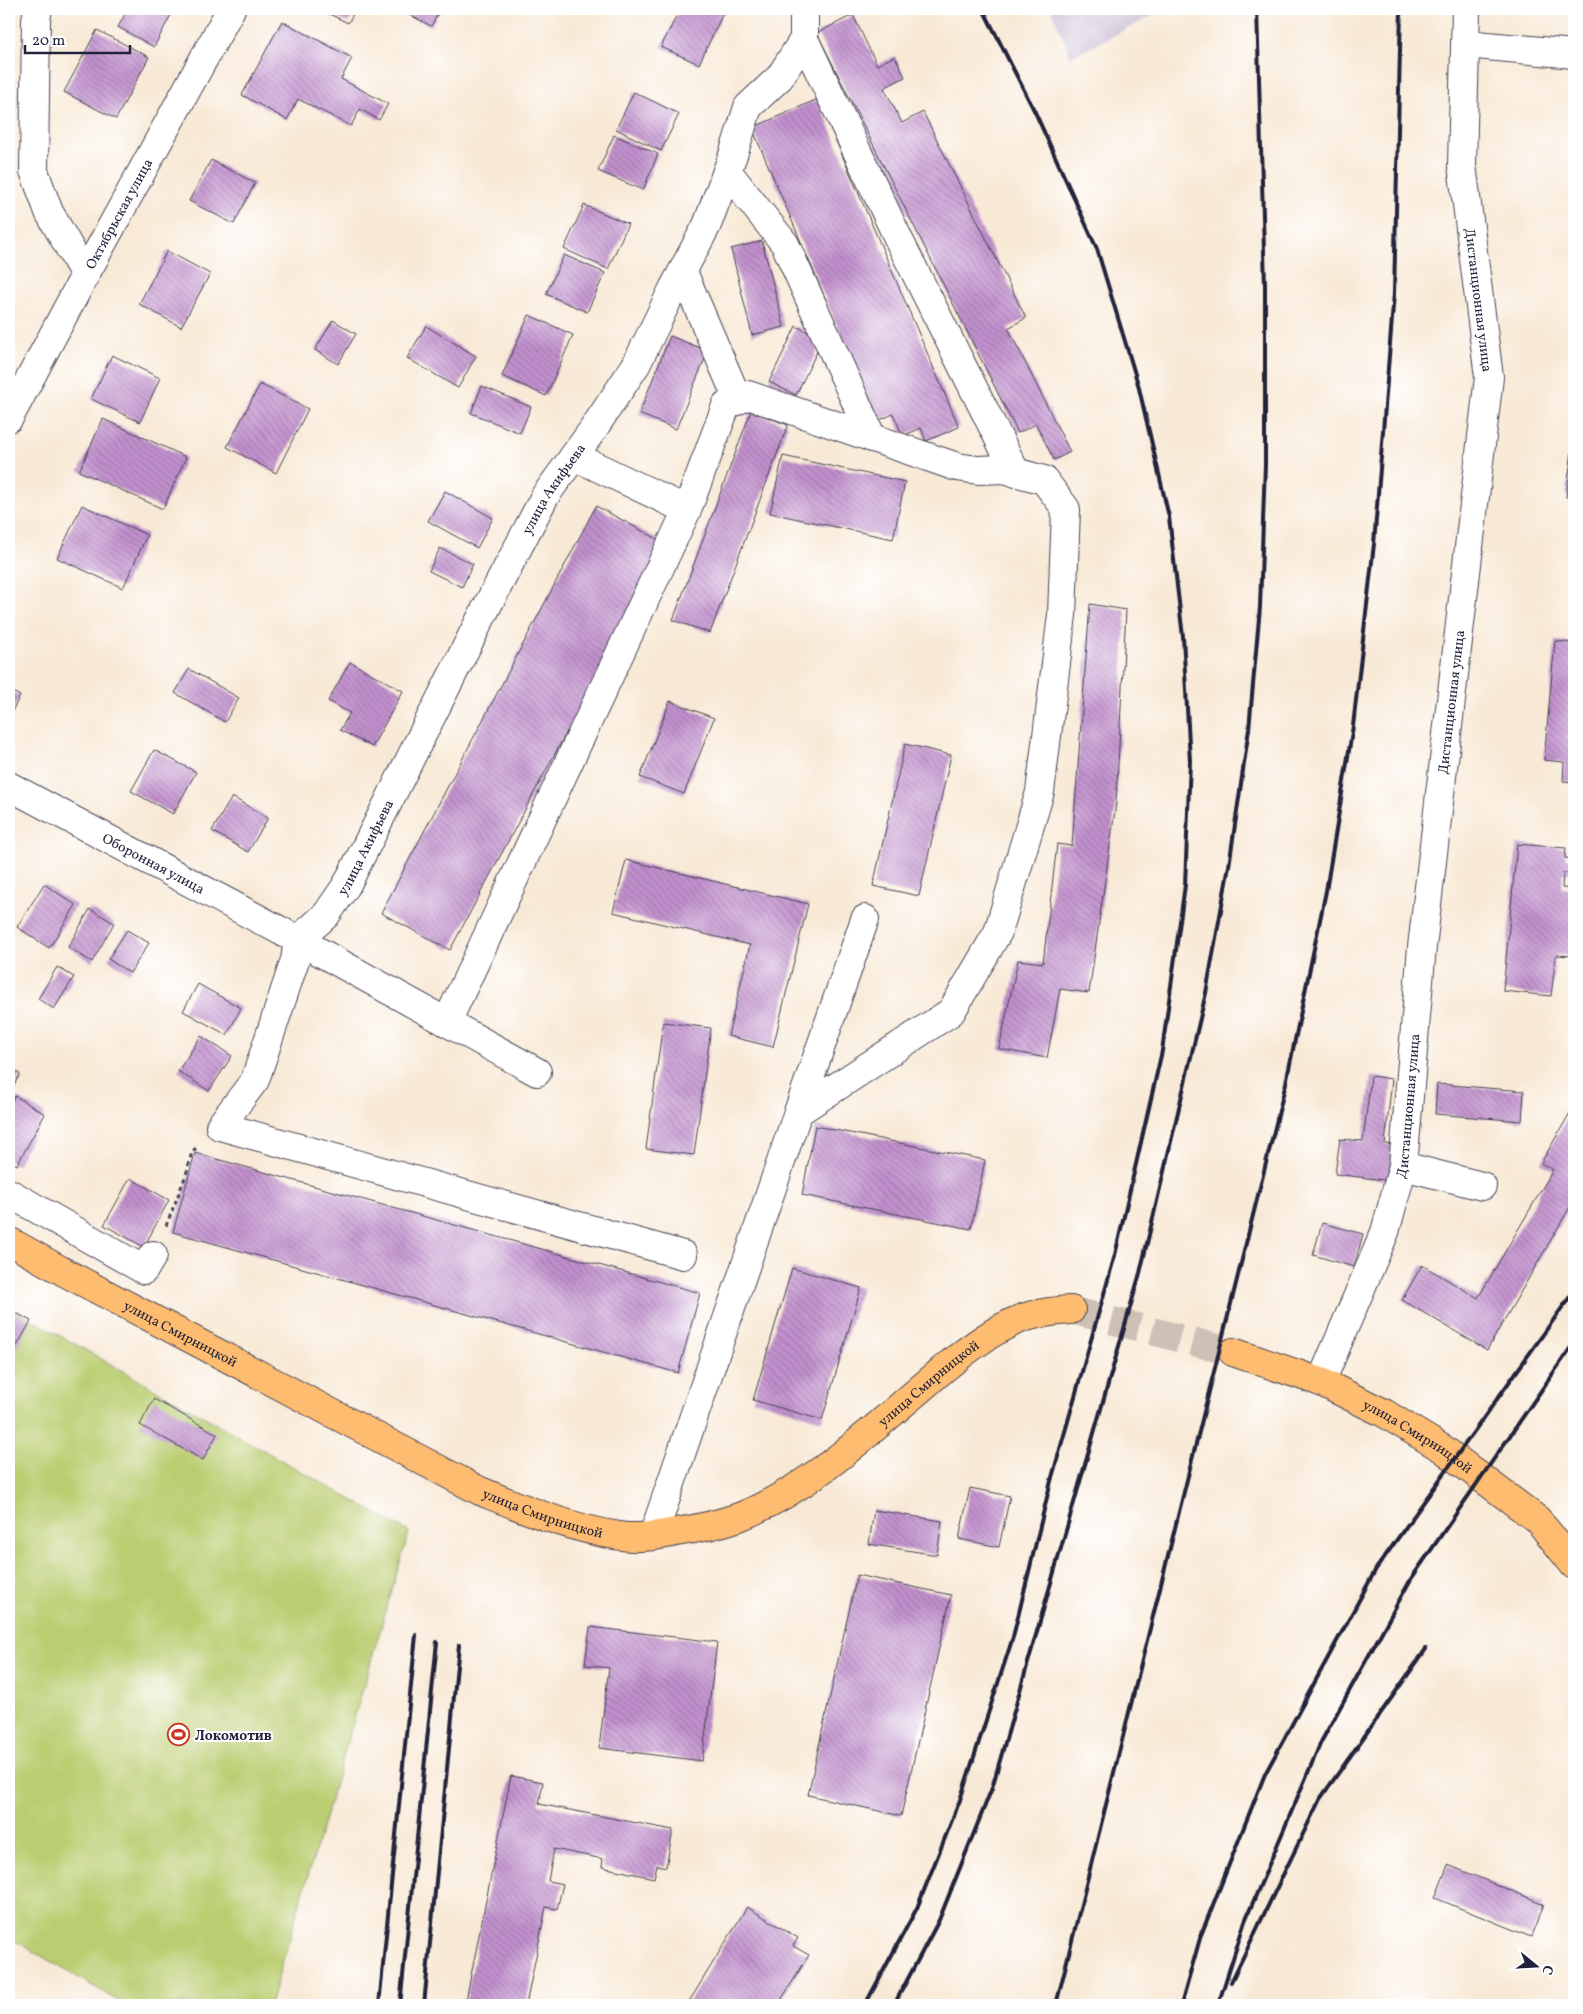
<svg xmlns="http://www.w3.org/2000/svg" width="1583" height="2014" font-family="Vollkorn,serif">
  <defs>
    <pattern id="building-back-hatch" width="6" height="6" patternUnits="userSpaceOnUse" patternTransform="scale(1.25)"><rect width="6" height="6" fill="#c291ce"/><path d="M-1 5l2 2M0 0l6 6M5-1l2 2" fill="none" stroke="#9d76a8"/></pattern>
  </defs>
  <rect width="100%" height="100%" fill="#fff"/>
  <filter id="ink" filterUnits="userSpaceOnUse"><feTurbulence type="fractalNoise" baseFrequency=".02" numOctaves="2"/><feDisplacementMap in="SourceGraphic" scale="10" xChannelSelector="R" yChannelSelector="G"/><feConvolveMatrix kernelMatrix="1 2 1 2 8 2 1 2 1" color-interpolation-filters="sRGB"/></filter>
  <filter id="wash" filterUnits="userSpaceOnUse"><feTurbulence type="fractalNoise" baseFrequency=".0096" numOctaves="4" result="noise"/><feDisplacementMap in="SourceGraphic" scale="20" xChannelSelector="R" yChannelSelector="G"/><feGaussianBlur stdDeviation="1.12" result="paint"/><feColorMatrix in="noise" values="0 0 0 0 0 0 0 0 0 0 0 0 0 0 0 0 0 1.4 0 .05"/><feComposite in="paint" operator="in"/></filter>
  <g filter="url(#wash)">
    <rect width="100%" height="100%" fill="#f8e9d6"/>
    <path fill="#cbbfd5" d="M1051,9H1166L1071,57Z"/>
    <path fill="#bacd70" stroke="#6e7856" d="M9,1307L409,1532L270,2005H125L9,1937Z"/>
    <g id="blocks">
      <g fill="url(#building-back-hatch)">
        <path d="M128,9H174L154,47L118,27Z"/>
        <path d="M319,9H356L348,23Z"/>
        <path d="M398,9H441L431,26Z"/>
        <path d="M680,9H725L699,64L661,47Z"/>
        <path d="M853,15L877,65L895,56L905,77L884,88L902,123L923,112L1026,318L1008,328L1070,452L1054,460L1036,424L1018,433L817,33Z"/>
        <path d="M282,21L352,58L341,79L388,104L379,120L360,109L351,126L298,99L287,120L242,95Z"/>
        <path d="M97,30L149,57L116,119L64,92Z"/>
        <path d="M634,92L679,114L661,151L616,129Z"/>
        <path d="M818,99L959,427L926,441L921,428L903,436L893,414L878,421L752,128Z"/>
        <path d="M614,135L658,154L643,190L598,171Z"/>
        <path d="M211,160L255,183L234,224L189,201Z"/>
        <path d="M584,205L628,224L608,269L564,249Z"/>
        <path d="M762,241L784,327L752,335L731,249Z"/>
        <path d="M167,251L210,274L181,327L139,304Z"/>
        <path d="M564,255L605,273L587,312L546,294Z"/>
        <path d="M529,315L573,335L546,396L502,376Z"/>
        <path d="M333,320L356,334L338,364L315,350Z"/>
        <path d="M426,326L476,356L458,388L407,358Z"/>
        <path d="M796,326L823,339L796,395L769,382Z"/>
        <path d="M670,336L708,351L676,429L639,414Z"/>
        <path d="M112,355L160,378L140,422L91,399Z"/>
        <path d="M260,384L308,409L276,473L227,447Z"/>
        <path d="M482,386L531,407L520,433L471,413Z"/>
        <path d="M751,411L788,425L710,633L673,620Z"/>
        <path d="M103,419L186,457L163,509L79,471Z"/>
        <path d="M1573,442L1574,443V498L1566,497Z"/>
        <path d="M783,456L905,482L893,539L770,513Z"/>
        <path d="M445,491L493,518L477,548L428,521Z"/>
        <path d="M82,505L147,535L123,588L57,558Z"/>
        <path d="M596,506L667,544L450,950L381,913Z"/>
        <path d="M440,548L473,564L462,587L429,571Z"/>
        <path d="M1090,604L1126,610L1116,803L1089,993L1060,989L1047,1058L999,1049L1018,960L1043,963L1057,844L1072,846Z"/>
        <path d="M1555,641L1574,643V782L1563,781L1564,762L1544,760Z"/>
        <path d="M350,662L403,691L372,747L340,730L350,713L328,701Z"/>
        <path d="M189,669L239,698L225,722L175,693Z"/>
        <path d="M9,690L20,696L9,717Z"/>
        <path d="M670,701L714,718L684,794L640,777Z"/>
        <path d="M905,744L951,755L919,896L873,886Z"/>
        <path d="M154,750L196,772L173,814L131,791Z"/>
        <path d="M232,797L268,818L248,852L212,831Z"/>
        <path d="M1517,844L1566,848L1565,858L1574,859V874L1563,873L1562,888L1574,889V956L1556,955L1551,996L1503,991Z"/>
        <path d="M626,860L808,904L773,1047L728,1036L750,945L613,912Z"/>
        <path d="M44,884L76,905L49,948L17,927Z"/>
        <path d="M90,909L114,923L92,962L68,947Z"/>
        <path d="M127,930L149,943L130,973L108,959Z"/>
        <path d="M57,967L74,977L54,1009L38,999Z"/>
        <path d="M198,984L241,1008L227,1035L183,1011Z"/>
        <path d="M663,1022L711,1028L694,1155L646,1149Z"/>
        <path d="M201,1036L232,1056L209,1091L178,1071Z"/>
        <path d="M9,1068L20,1074L9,1095Z"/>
        <path d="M1371,1076L1392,1079L1385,1144L1397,1145L1392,1181L1335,1174L1340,1139L1363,1141Z"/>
        <path d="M1437,1084L1524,1091L1522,1121L1435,1114Z"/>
        <path d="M15,1096L45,1114L17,1165L9,1161V1106Z"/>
        <path d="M1574,1106V1169L1572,1172L1574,1173V1200L1487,1350L1402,1300L1422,1265L1478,1298L1553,1170L1541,1163Z"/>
        <path d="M815,1126L985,1160L971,1229L802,1195Z"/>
        <path d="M195,1153L700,1293L678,1373L173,1232Z"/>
        <path d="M130,1178L169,1200L144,1247L104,1225Z"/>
        <path d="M1322,1223L1363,1234L1354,1267L1313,1255Z"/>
        <path d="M792,1268L861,1288L822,1420L753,1400Z"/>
        <path d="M9,1309L31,1321L14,1351L9,1349Z"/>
        <path d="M154,1399L217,1434L203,1460L140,1425Z"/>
        <path d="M970,1488L1010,1496L999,1547L959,1539Z"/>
        <path d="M874,1510L942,1521L937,1555L869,1544Z"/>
        <path d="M857,1575L951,1595L901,1816L808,1795Z"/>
        <path d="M590,1627L717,1642L702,1761L599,1748L609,1668L585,1665Z"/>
        <path d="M511,1776L543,1782L539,1804L673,1830L666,1867L657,1865L654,1878L602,1867L603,1859L554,1849L548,1881L563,1884L557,1909L546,1907L526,2005H465Z"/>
        <path d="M1448,1865L1544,1904L1531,1937L1435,1898Z"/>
        <path d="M747,1907L798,1938L793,1946L809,1955L778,2005H687Z"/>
      </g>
    </g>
  </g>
  <g filter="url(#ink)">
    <use href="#blocks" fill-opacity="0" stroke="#424052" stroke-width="1"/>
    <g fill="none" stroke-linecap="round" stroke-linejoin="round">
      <path stroke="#cdc1b7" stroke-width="28" stroke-dasharray="28 14" stroke-linecap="butt" d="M1071,1310L1233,1352"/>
      <defs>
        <g id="minor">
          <path d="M38,9L36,20L34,171L49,212L85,275"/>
          <path d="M804,9V39L898,238L1016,473"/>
          <path d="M1465,44L1574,54"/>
          <path d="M727,171L785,244L872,438"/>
          <path d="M683,272L738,400"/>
          <path id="s1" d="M9,418L85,275L231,9"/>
          <path id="s2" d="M9,786L298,940L537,1072"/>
          <path id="s3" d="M298,940L326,915L346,886L482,616L545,496L592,431L636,365L673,289L707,225L733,155L748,107L780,77L804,39"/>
          <path d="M298,940L295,960L255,1080L220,1126L683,1255"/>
          <path d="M447,1022L687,510L574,456"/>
          <path d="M798,1112L865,919"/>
          <path d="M1403,1166L1482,1186"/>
          <path d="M9,1193L144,1270L153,1255"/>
          <path id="s4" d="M1321,1382L1385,1232L1403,1166L1422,947L1489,377L1462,165L1466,9"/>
          <path d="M653,1536L798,1112L951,1012L998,932L1040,792L1062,615L1066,509L1044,480L1004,469L978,470L957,467L748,395L726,406L687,510"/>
        </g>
        <g id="major">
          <path id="s5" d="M9,1241L64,1272L480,1491C525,1509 572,1529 620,1536C639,1539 657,1536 676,1532C697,1529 719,1524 739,1517C810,1489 869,1432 926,1384C951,1362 989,1331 1020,1319C1036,1313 1054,1311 1071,1310"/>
          <path id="s6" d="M1233,1352L1321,1382L1384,1413L1443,1449L1538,1520L1574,1565"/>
        </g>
      </defs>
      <use href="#minor" stroke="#424052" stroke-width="30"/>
      <use href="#major" stroke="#424052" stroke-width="30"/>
      <path stroke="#424052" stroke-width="3" stroke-dasharray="4 4" stroke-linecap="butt" d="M166,1226L186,1175L192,1152L197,1147"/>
      <use href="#minor" stroke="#fff" stroke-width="28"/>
      <use href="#major" stroke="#febc70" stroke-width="28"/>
      <g stroke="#22223b" stroke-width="4">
        <path d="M1231,1982L1320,1799L1426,1649"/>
        <path d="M379,2005L416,1635"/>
        <path d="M400,2005L437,1642"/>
        <path d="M424,2005L459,1645"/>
        <path d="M865,2005L917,1908L960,1800L1013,1637L1051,1481L1115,1255L1162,1051L1185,885L1190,761L1183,637L1169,517L1138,384L1097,249L1035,112L983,9"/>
        <path d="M894,2005L939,1920L992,1788L1140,1273L1206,993L1229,866L1249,729L1260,607L1265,464V286L1257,9"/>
        <path d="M1056,2005L1286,1083L1326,891L1353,726L1374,544L1394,293L1401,9"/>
        <path d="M1181,2005L1201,1935L1265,1774L1376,1569L1574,1291"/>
        <path d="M1218,2005L1245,1921L1321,1742L1411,1579L1574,1343"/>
      </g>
    </g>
  </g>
  <defs>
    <symbol id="stadium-ring" viewBox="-11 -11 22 22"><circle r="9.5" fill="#fff" stroke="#c8321e" stroke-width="1.5"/><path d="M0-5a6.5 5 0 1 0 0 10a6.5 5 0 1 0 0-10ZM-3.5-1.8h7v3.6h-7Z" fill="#c8321e"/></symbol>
  </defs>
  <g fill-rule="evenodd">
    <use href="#stadium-ring" x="166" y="1722" width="25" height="25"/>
  </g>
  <g text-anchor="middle" stroke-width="4" stroke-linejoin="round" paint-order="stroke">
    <g font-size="14" fill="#22223b" stroke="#fff">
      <text dy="5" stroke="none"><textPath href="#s1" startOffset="232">Октябрьская улица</textPath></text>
      <text transform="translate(1479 300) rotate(83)" y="5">Дистанционная улица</text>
      <text dy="5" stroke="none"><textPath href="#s3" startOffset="521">улица Акифьева</textPath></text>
      <text dy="5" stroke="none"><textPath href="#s4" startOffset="698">Дистанционная улица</textPath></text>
      <text dy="5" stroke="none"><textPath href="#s3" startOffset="116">улица Акифьева</textPath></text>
      <text dy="5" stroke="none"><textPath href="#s2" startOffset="164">Оборонная улица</textPath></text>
      <text dy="5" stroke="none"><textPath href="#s4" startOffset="292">Дистанционная улица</textPath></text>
      <text dy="5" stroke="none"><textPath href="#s5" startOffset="195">улица Смирницкой</textPath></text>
      <text dy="5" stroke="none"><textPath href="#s5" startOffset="1035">улица Смирницкой</textPath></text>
      <text dy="5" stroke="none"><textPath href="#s6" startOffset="204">улица Смирницкой</textPath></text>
      <text dy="5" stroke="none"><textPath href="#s5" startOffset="600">улица Смирницкой</textPath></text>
    </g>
    <g font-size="14" font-weight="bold" fill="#22223b" stroke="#fff" text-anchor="start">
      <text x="195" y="1740">Локомотив</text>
    </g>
  </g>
  <rect width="1583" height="2014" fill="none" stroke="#fff" stroke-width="30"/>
  <g transform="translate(1536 1966) rotate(108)" stroke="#ffffff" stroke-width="4" paint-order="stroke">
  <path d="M0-4L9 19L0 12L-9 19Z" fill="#22223b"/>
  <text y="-8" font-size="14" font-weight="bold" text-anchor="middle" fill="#22223b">С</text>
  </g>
  <path d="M25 45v8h105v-8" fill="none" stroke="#22223b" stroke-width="2.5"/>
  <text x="32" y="45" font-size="15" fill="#22223b" stroke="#ffffff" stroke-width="4" paint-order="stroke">20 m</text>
</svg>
